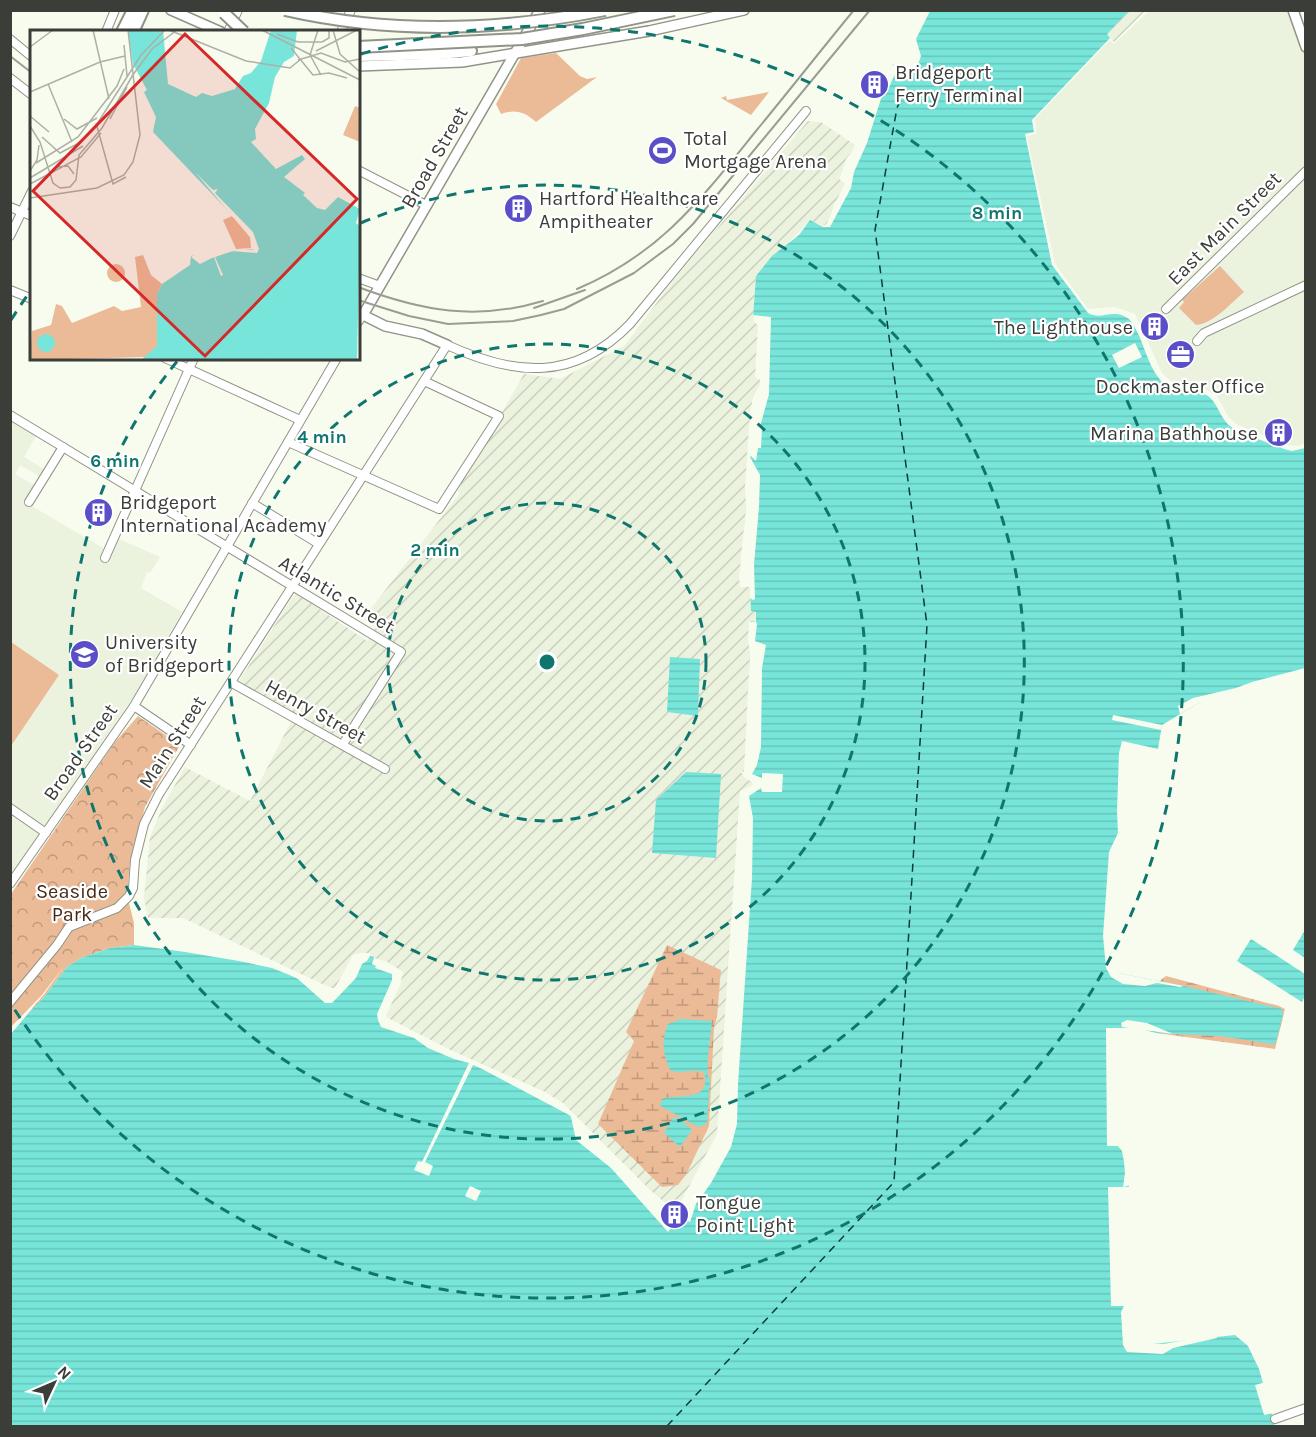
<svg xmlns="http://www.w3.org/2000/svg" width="1316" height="1437" font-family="Karla,sans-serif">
  <defs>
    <pattern id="industrial-furrows" width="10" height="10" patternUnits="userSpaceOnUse" patternTransform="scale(1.5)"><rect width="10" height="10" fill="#ebf2de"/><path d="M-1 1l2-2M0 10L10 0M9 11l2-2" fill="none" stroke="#cad0bf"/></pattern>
    <pattern id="forest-crowns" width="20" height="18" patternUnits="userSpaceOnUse" patternTransform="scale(1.5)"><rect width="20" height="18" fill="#ebbb98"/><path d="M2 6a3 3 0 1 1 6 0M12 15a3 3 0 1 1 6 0" fill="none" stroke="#c0997d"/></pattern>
    <pattern id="wetland-marsh" width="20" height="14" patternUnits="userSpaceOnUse" patternTransform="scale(1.5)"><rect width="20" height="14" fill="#ebbb98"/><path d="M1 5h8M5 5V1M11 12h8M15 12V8" fill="none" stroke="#c0997d"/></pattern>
    <pattern id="water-rules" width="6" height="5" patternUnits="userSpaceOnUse" patternTransform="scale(1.5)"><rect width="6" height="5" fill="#77e5d9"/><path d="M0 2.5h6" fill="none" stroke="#68c5bb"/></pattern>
  </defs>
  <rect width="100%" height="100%" fill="#f8fcef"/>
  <g fill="#ebf2de">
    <path d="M1149,11H1288L1306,55L1305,443L1299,446L1287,445L1238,425L1229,418L1217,396L1198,385L1172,382L1162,373L1135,314L1115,307L1088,309L1055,264L1027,137L1036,133L1035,119L1110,40L1114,44Z"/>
    <path d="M11,420L36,436L24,457L44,469L39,476L20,465L15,474L34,485L25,502L110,552L117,538L160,557L150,573L147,572L141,588L182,612L134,696L11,874Z"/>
  </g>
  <g fill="url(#industrial-furrows)">
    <path d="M1129,11H1145L1114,42L1106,34Z"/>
    <path d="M808,121L821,122L855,145L839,179L846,185L825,227L810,220L756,276L753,317L760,324L763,377L748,487L740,586L750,587L751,611L756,612V622H752L756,787L743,791L729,952L720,1135L682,1205L667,1208L648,1193L563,1103L545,1092L385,1021L337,991L183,918H148L144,898L150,837L162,808L185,767L250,801L293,718L236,686L294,595L297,594L367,641L376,627L363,619L460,493L457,491L524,374L560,379L624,346L680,272Z"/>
  </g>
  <g fill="#ebbb98">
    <path d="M556,53L580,76L587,79L597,77L536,122C524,111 515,109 501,114L496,104L521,58Z"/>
    <path d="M769,92L751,115L721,98L726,96L727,100Z"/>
    <path d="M1220,266L1244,292C1231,303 1213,324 1196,325L1179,308L1184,302L1182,300Z"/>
    <path d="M11,642L59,675L11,746Z"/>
  </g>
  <path fill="url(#forest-crowns)" d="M138,716L180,745L145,807L130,862L127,895L134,923V945L110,948L81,958L67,967L44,997L11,1033V894L115,742Z"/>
  <g fill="url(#wetland-marsh)">
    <path d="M667,945L721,970L717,1017L714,1028L709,1126L687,1173L678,1185L662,1187L598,1124L634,1041L626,1032Z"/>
    <path d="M1166,976L1279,1006L1285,1009L1275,1049L1156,1033L1147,1023L1154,985Z"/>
  </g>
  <g fill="url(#water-rules)">
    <path d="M930,11H1129L1107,34L1110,38L1032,120L1034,132L1025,134L1052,265L1088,313C1102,321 1113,307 1129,319C1143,336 1145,359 1158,377C1170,395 1187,388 1204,394C1218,399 1219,420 1233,428C1248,437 1268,442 1284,449L1292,451L1305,448L1306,673L1197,704L1162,725L1158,749L1122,741L1119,753L1117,811L1123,815L1115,850L1110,961L1118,973L1184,986L1282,1009L1283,1014L1276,1042L1272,1044L1221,1036L1156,1033L1138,1028H1106L1107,1146H1126L1129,1187H1108L1111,1306H1130L1131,1340L1134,1346L1235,1335L1248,1346L1259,1369L1275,1426H11L10,1033L44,997L67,967L81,958L110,948L134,945L185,952L239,961L272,968L307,982L337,991L343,977L370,956L374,957V960L400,973L389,1001L385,1021L467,1061L573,1117L661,1205H682L720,1134L743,791L754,788L756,782L746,776L751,621L756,622V612L751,611L750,587H740L753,412L762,387L760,324L753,317L756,276L772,256L799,235L810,220L824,227L829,225L846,185L843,181L856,151L867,143L892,64L915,73L921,56L916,39Z"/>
    <path d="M670,657L700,659L698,716L667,712Z"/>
    <path d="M686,772L721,774L716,858L652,853L656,800Z"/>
    <path d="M1305,930V958L1293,950Z"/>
    <path d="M1251,939L1305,974V996L1302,1002L1237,961Z"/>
    <path d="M681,1019L712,1021C711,1039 706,1058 708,1077L710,1079L707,1123L702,1126H696L659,1105L664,1098C682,1095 712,1101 704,1072C689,1068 683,1075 670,1070C663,1054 661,1040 668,1024Z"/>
    <path d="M673,1118L680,1119L692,1130L680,1147L664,1133Z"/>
  </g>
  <g fill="#f8fcef">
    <path d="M892,64L898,67L887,92L882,90Z"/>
    <path d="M867,143L854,172L851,188L830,227H823L811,220L823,226L828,223L834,205L845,184L840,179L846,159L855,148Z"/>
    <path d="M753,315L771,317L769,394L760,427L762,428L761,448H758L756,461L751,456L750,457L760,475L759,507L754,565L755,599L753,600L750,598V587H740L739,578L746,507L745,487L750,412L753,398L760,384V380L755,377L758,325L754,322Z"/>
    <path d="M1135,343L1142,357L1119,368L1112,355Z"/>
    <path d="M749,622H756L757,624L755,641L766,645L762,668L761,747L757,765L752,774L762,778V773L783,774L782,792H762L761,788L749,796L753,818L752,878L738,1084L737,1124L731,1147L711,1183L696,1204L690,1222L682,1219L678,1220L668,1232L611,1168L576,1140L571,1117L567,1111L575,1115L651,1191L668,1205H676L680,1203L717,1134L740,791L753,785L752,782L745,778L741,772V771L744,772L750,652L748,641Z"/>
    <path d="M1305,668L1306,676L1227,698L1197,704L1180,714L1178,706L1193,698L1236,688L1252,682Z"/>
    <path d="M1113,715L1162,725L1161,730L1112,720Z"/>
    <path d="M1117,811L1124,812L1126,815L1124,845L1118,851L1112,958L1118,973L1184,986L1180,987L1157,983L1145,986L1123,984L1111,977L1106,968L1103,936L1109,852L1118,833Z"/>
    <path d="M360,953H370V956L367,961L362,964L356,978L332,1003H325L298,979L269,964L332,988H335L353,955Z"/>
    <path d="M374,958L387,962L403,972L400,985L386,1016L388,1018L505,1078L473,1065L425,1162L433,1166L429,1176L414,1170L418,1161L422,1162L469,1063L454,1059L428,1048L414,1038L381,1027L378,1020L377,1014L392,980V974L375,968L376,966L372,964Z"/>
    <path d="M65,965L45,993L11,1034L10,1028L42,995Z"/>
    <path d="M1127,1020L1147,1023L1173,1034L1122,1027L1121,1023Z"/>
    <path d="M1129,1145L1132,1158V1185L1123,1187L1125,1173L1124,1162L1122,1151L1118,1146Z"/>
    <path d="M470,1186L481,1191L476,1201L465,1196Z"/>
    <path d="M1132,1304L1134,1343L1164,1344L1218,1334L1217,1338L1173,1348L1163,1354L1127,1352L1123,1345L1121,1312L1124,1306Z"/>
    <path d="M1266,1382L1274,1413L1264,1415L1255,1385Z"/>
  </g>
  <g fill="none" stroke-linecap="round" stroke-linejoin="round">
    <path stroke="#083e39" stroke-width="1.5" stroke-dasharray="8 6" stroke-linecap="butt" d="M667,1426L894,1182L927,625L875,230L897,108L907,84"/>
    <defs>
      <g id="minor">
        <path d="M106,32L115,10"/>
        <path d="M228,32L238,10"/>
        <path d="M341,32L351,10"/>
        <path d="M10,39L32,57"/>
        <path d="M10,78L32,95"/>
        <path d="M358,170L426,205"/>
        <path d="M10,207L32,216"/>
        <path d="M10,236L32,191"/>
        <path d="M358,278L380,286"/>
        <path d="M10,290L32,299"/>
        <path d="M1166,309L1306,171"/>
        <path d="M358,313L363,315L358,322"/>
        <path d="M1197,341L1204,333L1306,285"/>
        <path d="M165,358L300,420"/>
        <path d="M10,415L401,652L343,744"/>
        <path d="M288,442L439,509L499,416L424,381"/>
        <path d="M29,502L63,447"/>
        <path d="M252,503L319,544"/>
        <path d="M105,558L194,358"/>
        <path d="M232,683L385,769"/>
        <path d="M134,706L191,745"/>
        <path d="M10,808L46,833"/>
        <path d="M10,884L134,706L337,358"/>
        <path d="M10,1002L57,945L69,927L117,908L129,896L133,888L135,860L144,824L159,794L447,345C515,376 574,382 630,324L806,111"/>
        <path d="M1275,1419L1306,1408"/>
      </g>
      <g id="major">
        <path d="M171,10L221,32"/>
        <path d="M1293,10L1306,47"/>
        <path d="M358,66L462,62L649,31L744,10"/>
        <path d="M447,345L422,334L385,326L363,315L540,10"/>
      </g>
      <g id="highway">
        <path d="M122,32L133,10"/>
        <path d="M133,32L143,10"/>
        <path d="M358,56L438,54L471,51"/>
      </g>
    </defs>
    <use href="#minor" stroke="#909488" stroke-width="10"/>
    <use href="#major" stroke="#909488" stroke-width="12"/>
    <use href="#highway" stroke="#909488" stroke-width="14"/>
    <use href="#minor" stroke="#fff" stroke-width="8"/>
    <use href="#major" stroke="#fff" stroke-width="9"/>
    <use href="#highway" stroke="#fff" stroke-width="10"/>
    <g stroke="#9a9d94" stroke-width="2">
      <path d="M10,56L32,73"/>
      <path d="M358,287C422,311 476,321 543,301"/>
      <path d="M577,289C660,254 701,199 756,131C789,91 821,50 854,10"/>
      <path d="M358,300L409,316L448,324L513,321L541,315L564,309L634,273L673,244L693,224L870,10"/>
      <path d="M534,308L585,290"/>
    </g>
    <defs>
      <g id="highway-bridge">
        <path d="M285,10C390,34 499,31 605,10"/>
        <path d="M224,13L244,32"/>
        <path d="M358,47L522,39L583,29L674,10"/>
      </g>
    </defs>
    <use href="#highway-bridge" stroke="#909488" stroke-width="14" stroke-linecap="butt"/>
    <use href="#highway-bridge" stroke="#fff" stroke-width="10"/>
  </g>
  <g fill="none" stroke="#0f766e" stroke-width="3" stroke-dasharray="10 8">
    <circle cx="547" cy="662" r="159"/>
    <circle cx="547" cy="662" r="318"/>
    <path d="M361 223A477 477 0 1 1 179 359"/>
    <path d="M11 320A636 636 0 0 1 29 293M361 54A636 636 0 1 1 11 1004"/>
  </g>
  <defs>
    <symbol id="building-disc" viewBox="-11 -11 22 22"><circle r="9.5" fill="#5b4fc7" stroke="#fff"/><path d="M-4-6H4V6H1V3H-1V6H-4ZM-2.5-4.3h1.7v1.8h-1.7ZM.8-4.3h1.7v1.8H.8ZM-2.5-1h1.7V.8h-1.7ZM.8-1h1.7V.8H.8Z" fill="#fff"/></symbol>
    <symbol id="stadium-disc" viewBox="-11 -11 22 22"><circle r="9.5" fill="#5b4fc7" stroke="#fff"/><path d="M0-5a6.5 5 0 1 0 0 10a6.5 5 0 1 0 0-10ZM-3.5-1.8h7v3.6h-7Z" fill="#fff"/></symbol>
    <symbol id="office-disc" viewBox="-11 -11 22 22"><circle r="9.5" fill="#5b4fc7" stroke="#fff"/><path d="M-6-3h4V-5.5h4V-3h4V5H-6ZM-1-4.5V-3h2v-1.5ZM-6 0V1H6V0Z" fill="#fff"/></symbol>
    <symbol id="university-disc" viewBox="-11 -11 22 22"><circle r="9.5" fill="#5b4fc7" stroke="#fff"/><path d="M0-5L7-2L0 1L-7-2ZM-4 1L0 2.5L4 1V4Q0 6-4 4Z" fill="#fff"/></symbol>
  </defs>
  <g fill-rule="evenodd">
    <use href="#building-disc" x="858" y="68" width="33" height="33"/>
    <use href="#stadium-disc" x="646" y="134" width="33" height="33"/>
    <use href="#building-disc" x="502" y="192" width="33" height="33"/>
    <use href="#building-disc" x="1138" y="310" width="33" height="33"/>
    <use href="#office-disc" x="1164" y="338" width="33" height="33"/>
    <use href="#building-disc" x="1262" y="416" width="33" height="33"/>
    <use href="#building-disc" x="82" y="496" width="33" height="33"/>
    <use href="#university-disc" x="68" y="638" width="33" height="33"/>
    <use href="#building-disc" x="658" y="1198" width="33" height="33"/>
  </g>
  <g text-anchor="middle" stroke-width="4.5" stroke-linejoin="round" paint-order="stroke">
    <g font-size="20" fill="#3b3d38" stroke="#fff" text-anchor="start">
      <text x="895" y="79">Bridgeport<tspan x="895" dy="23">Ferry Terminal</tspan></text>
      <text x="684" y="145">Total<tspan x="684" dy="23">Mortgage Arena</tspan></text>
      <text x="539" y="205">Hartford Healthcare<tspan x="539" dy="23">Ampitheater</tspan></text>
      <text x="1133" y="334" text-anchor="end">The Lighthouse</text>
      <text x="1180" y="393" text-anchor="middle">Dockmaster Office</text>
      <text x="1258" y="440" text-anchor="end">Marina Bathhouse</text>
      <text x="120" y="509">Bridgeport<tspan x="120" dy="23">International Academy</tspan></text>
      <text x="105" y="649">University<tspan x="105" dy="23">of Bridgeport</tspan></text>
      <text x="696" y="1209">Tongue<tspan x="696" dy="23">Point Light</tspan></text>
    </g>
    <g font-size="20" fill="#3b3d38" stroke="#fff">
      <text transform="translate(434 157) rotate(-60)" y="7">Broad Street</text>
      <text transform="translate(1224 228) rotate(-45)" y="7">East Main Street</text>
      <text transform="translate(337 594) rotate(31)" y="7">Atlantic Street</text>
      <text transform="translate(316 711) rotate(29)" y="7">Henry Street</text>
      <text transform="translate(172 742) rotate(-57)" y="7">Main Street</text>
      <text transform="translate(80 752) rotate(-55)" y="7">Broad Street</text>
    </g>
    <g font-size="20" fill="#462a15" stroke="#fff">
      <text x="72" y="898">Seaside<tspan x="72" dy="23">Park</tspan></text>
    </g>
  </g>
  <g transform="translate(30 30)">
    <rect width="330" height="330" fill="#f8fcef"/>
    <path d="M77 243a9 9 0 1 1 18 0a9 9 0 1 1-18 0Z" fill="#ebbb98"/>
    <path d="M325,76L330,78V112L313,105ZM113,225L121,245L132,254L127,264V316L118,327L0,330L2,301L21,295L26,274L32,276L42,293L84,276L92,281L111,277L105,227Z" fill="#ebbb98"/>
    <path d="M202,186L220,206L221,218L206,219L193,190Z" fill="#ebbb98"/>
    <path d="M98,0H133L138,54L166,67L172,63L182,66L205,59L213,46L221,43L231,31L241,0H267L264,26L254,32L245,47L239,73L225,99L226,109L221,112L246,139L272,125L275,129L254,147L275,163L273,165L287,178L295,180L308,167L330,179L326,193L330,196L327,330H111L127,316V264L132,254L160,235L161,226L166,225L169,232L203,221L226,219L222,206L123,102L126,87L114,62L117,60L103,34ZM7 313a9 9 0 1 1 18 0a9 9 0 1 1-18 0Z" fill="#77e5d9"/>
    <path d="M165,142L183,160L188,159L185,163L223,202L229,219L227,223L201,221L185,227L193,245L191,246L184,227L170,234L161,227L166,224L170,231L199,220H223L224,212Z" fill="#f8fcef"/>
    <path fill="none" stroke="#77e5d9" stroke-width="3" d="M118,62L132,83L185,122L248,190L253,285L233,330"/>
    <path fill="none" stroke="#acb0a6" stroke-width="1.5" d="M63,0L79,69M139,0L216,31L260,38L271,29M232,0L330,50M288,0L280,25L291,45M303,0L310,24L330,42M247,4L268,12H292L299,8V0M94,15L97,46M0,17L23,0M261,18L283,45L299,43L317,48M286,21L327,0M268,30L291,23L315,32L330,29M102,46L122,19L147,0M18,54L42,112M0,62L70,32L95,26M0,86L19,102M34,89L47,99L67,88M80,89L97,57M66,93L83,154L96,147M0,96L10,112L23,153L30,158L40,157L46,150L49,125L72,98L104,43M12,107L30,123L49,113M47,116L67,94L111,25L135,0M6,133L48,107L87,56L94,39M26,137L38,136L44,144M0,141L7,130L9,115M0,148L53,116M0,154L51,127L71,103M0,168L67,158L94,145L103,132L110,105L98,0"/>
    <path fill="#d62828" fill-opacity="0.15" stroke="#d62828" stroke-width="3" d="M155,4L327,169L175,326L3,161Z"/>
    <rect width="330" height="330" fill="none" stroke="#3b3d38" stroke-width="3"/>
  </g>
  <circle cx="547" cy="662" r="9" fill="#0f766e" stroke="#fff" stroke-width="3"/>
  <g font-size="18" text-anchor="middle" font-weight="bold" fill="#0f766e" stroke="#fff" stroke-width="4.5" stroke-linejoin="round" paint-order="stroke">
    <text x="997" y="219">8 min</text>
    <text x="322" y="443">4 min</text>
    <text x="115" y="467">6 min</text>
    <text x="435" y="556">2 min</text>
  </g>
  <rect width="1316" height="1437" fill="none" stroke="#3b3d38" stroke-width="24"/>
  <g transform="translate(54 1383) rotate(46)" stroke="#ffffff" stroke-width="4.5" paint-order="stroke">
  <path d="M0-4.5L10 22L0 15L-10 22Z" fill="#3b3d38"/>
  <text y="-9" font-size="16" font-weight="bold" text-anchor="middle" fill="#3b3d38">N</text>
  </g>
</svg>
